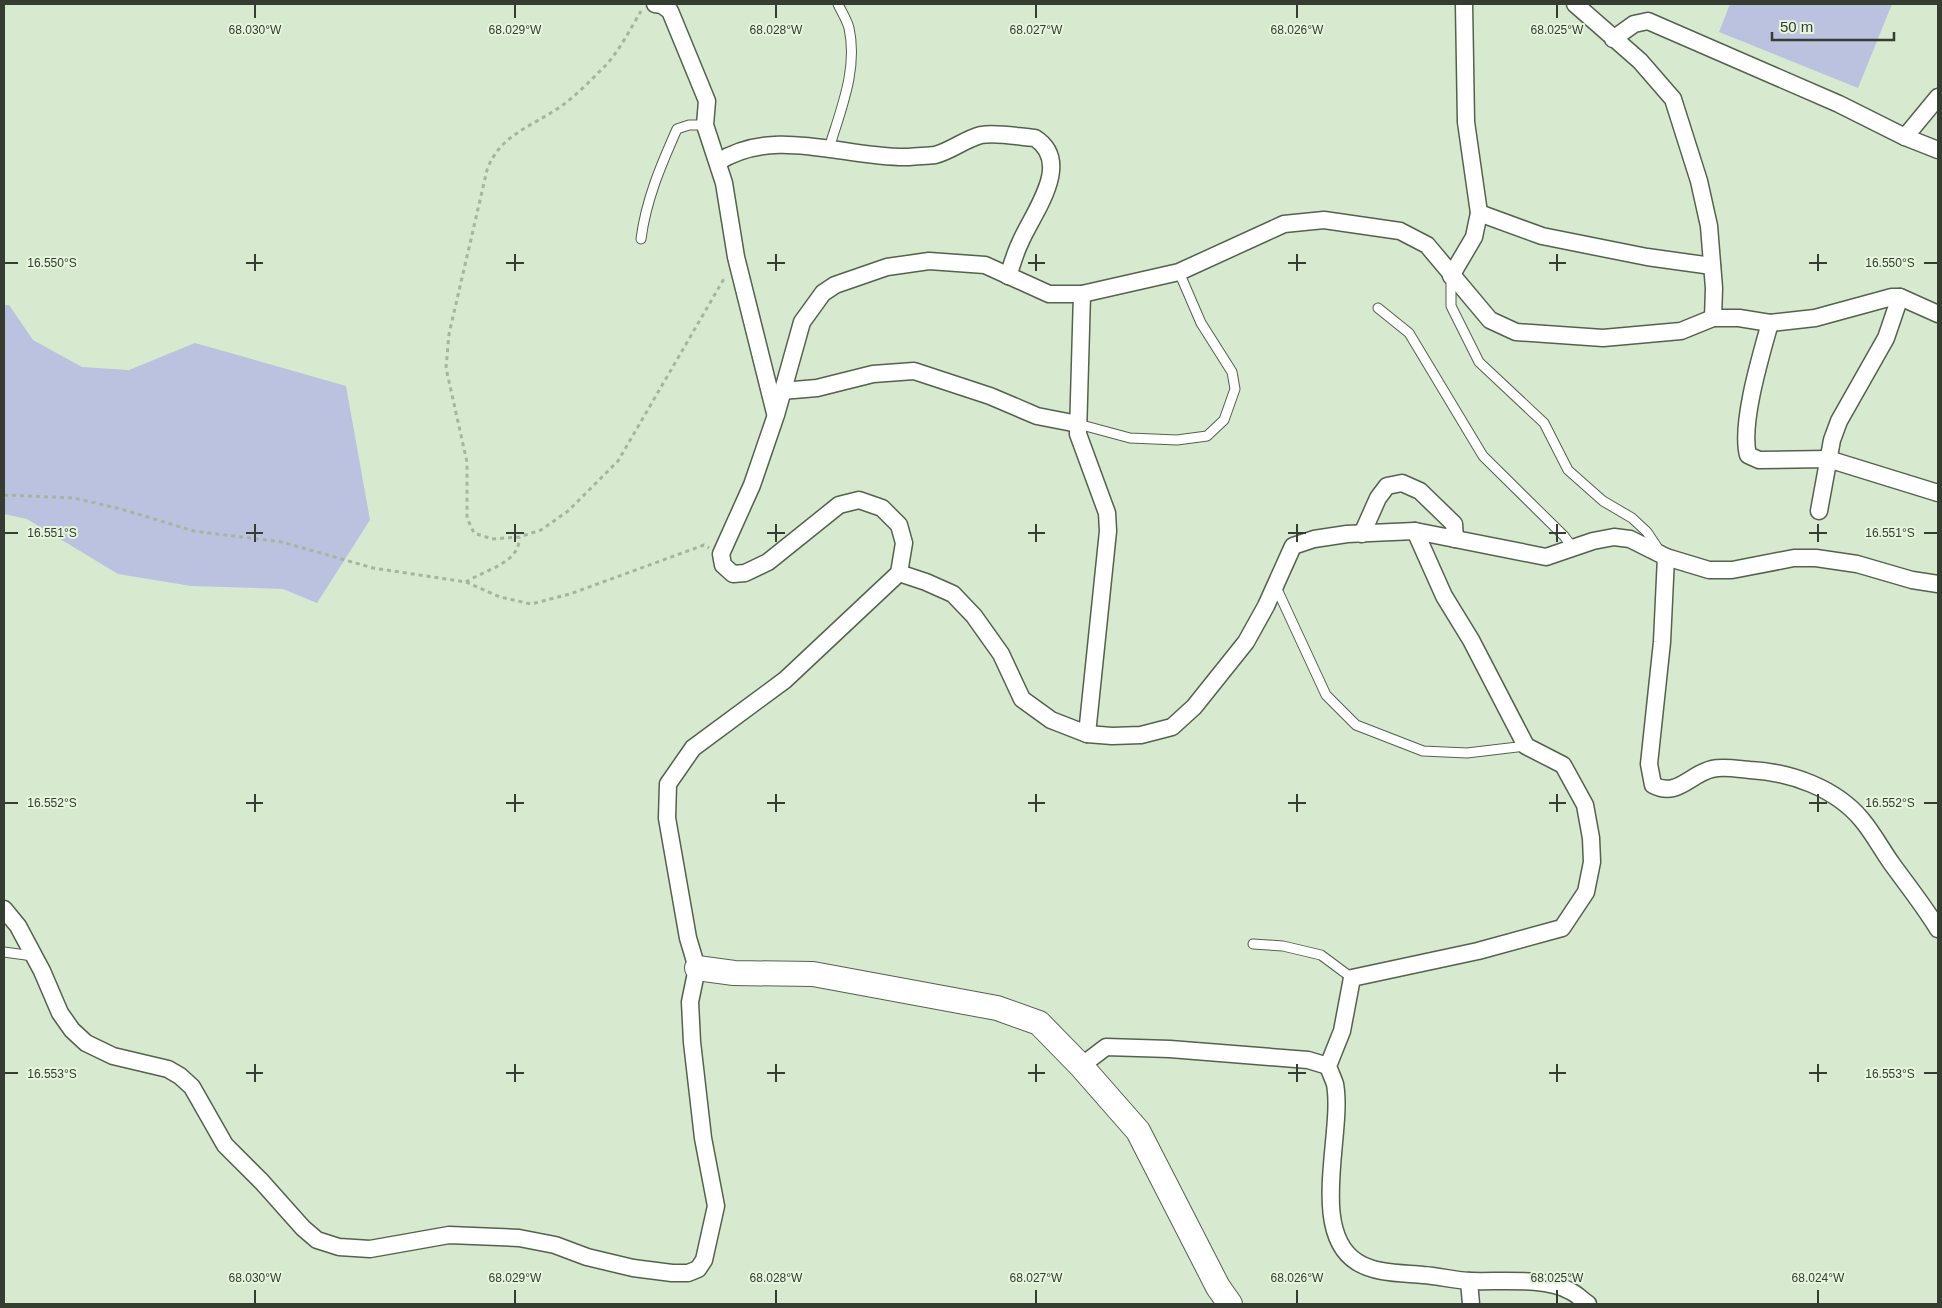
<svg xmlns="http://www.w3.org/2000/svg" width="1942" height="1308" font-family="Helvetica,sans-serif">
  <rect width="100%" height="100%" fill="#d7e9cf"/>
  <g fill="#bbc2df">
    <path d="M1730,4H1892L1858,88L1719,32Z"/>
    <path d="M4,305H9L33,340L82,367L129,370L195,343L346,386L370,520L317,603L283,589L191,586L118,574L27,519L4,514Z"/>
  </g>
  <g fill="none" stroke-linecap="round" stroke-linejoin="round">
    <defs>
      <g id="lane">
        <path d="M829,148C841,109 858,69 849,28C847,20 841,11 838,4"/>
        <path d="M641,239C646,200 661,165 677,129L689,125H705"/>
        <path d="M1451,276V306L1479,362L1544,423L1568,470L1603,501L1632,518L1647,532L1659,550"/>
        <path d="M1378,308L1409,333L1483,456L1564,536L1573,548"/>
        <path d="M1078,424L1130,438L1177,440L1207,436L1224,420L1235,389L1232,372L1201,323L1179,272"/>
        <path d="M1276,587L1326,695L1356,725L1423,751L1467,753L1526,746"/>
        <path d="M1253,944L1283,946L1321,955L1352,978"/>
        <path d="M4,952L33,956"/>
      </g>
      <g id="street">
        <path d="M655,4L662,5L670,11L707,101L705,125L724,183L736,257L775,413"/>
        <path d="M1575,4L1640,61L1673,99L1699,181L1709,226L1714,288L1713,318"/>
        <path d="M1613,39L1634,24L1648,21L1839,104L1905,137L1938,150"/>
        <path d="M1905,137L1938,97"/>
        <path d="M718,162C776,125 846,159 909,157C917,156 927,156 935,155C951,151 965,139 981,135C997,132 1019,137 1035,138C1074,163 1032,214 1020,243C1015,253 1012,265 1008,276"/>
        <path d="M1479,213L1542,236L1647,257L1712,266"/>
        <path d="M1451,276L1474,237L1479,213L1466,122L1464,4"/>
        <path d="M1082,294L1078,434L1107,513L1108,531L1087,734"/>
        <path d="M1770,323C1761,355 1740,424 1748,455L1759,460L1828,459L1938,493"/>
        <path d="M782,391L817,388L873,374L914,371L990,396L1037,416L1078,424"/>
        <path d="M1819,511L1832,440L1839,421L1886,338L1900,297"/>
        <path d="M1415,531L1444,596L1471,640L1526,746L1563,765L1585,805L1591,838L1592,862L1586,892L1562,928L1478,951L1352,978L1342,1031L1328,1066C1330,1072 1333,1078 1335,1084C1344,1132 1308,1231 1357,1262C1376,1274 1402,1273 1423,1275C1440,1276 1456,1281 1472,1281C1499,1282 1546,1277 1570,1291C1577,1294 1582,1300 1588,1304"/>
        <path d="M1362,534L1378,498L1387,486L1402,483L1420,491L1454,524L1455,539"/>
        <path d="M1666,557L1662,642L1649,764L1653,785C1677,798 1690,774 1712,769C1723,766 1738,769 1750,770C1790,772 1836,788 1862,820C1873,833 1882,850 1892,864C1908,886 1924,906 1938,929"/>
        <path d="M899,573L926,582L953,594L974,616L1001,654L1022,699L1051,720L1087,734L1112,736L1141,735L1172,727L1194,707L1246,642L1266,606L1293,546L1314,539L1347,534L1415,531L1546,557L1593,541L1614,537L1630,539L1666,557L1709,570H1732L1794,558H1816L1857,564L1912,580L1938,584"/>
        <path d="M4,909L18,926L42,971L60,1013L72,1030L86,1043L113,1056L168,1069L180,1076L192,1087L225,1145L262,1182L303,1228L317,1240L339,1247L370,1249L449,1235L519,1238L555,1245L587,1257L633,1268L672,1273H688L698,1269L704,1260L716,1206L703,1138L692,1042L690,1002L697,968L688,938L667,818L668,784L693,748L785,680L899,573L904,543L899,525L882,508L859,500L839,505L768,562L745,573L733,574L723,565L721,554L752,485L776,415L802,322L823,293L835,285L887,267L929,261L985,265L1049,294H1082L1179,272L1284,224L1324,220L1400,231L1427,245L1490,320L1516,332L1603,338L1681,331L1713,318H1739L1770,323L1815,318L1892,297H1900L1938,314"/>
        <path d="M1081,1066L1106,1047L1170,1049L1308,1060L1328,1066"/>
        <path d="M1469,1281L1471,1304"/>
      </g>
      <path id="secondary" d="M697,968L734,973L813,974L997,1008L1039,1023L1081,1066L1138,1131L1218,1287L1230,1304"/>
    </defs>
    <use href="#lane" stroke="#53624c" stroke-width="11"/>
    <use href="#street" stroke="#53624c" stroke-width="19"/>
    <use href="#secondary" stroke="#53624c" stroke-width="26"/>
    <g stroke="#a6b5a0" stroke-width="3" stroke-dasharray="4 4" stroke-linecap="butt">
      <path d="M641,11C631,28 617,55 603,68C589,82 574,98 557,109C530,127 499,136 487,170L449,334L446,368L467,462V518L474,533L492,539L519,537L541,530L568,511L618,461L725,277"/>
      <path d="M4,495L74,498L121,509L194,531L282,542L373,568L466,582L500,597L531,604L570,594L704,545L709,548"/>
      <path d="M466,582C484,570 521,563 519,537"/>
    </g>
    <use href="#lane" stroke="#fff" stroke-width="9"/>
    <use href="#street" stroke="#fff" stroke-width="16"/>
    <use href="#secondary" stroke="#fff" stroke-width="24"/>
  </g>
  <path fill="none" stroke="#353c32" stroke-width="2" d="M255,5V18M515,5V18M776,5V18M1036,5V18M1297,5V18M1557,5V18M255,254V271M515,254V271M776,254V271M1036,254V271M1297,254V271M1557,254V271M1818,254V271M5,263H18M246,263H263M506,263H524M767,263H785M1028,263H1045M1288,263H1306M1549,263H1566M1809,263H1827M1924,263H1937M255,524V542M515,524V542M776,524V542M1036,524V542M1297,524V542M1557,524V542M1818,524V542M5,533H18M246,533H263M506,533H524M767,533H785M1028,533H1045M1288,533H1306M1549,533H1566M1809,533H1827M1924,533H1937M255,794V812M515,794V812M776,794V812M1036,794V812M1297,794V812M1557,794V812M1818,794V812M5,803H18M246,803H263M506,803H524M767,803H785M1028,803H1045M1288,803H1306M1549,803H1566M1809,803H1827M1924,803H1937M255,1064V1082M515,1064V1082M776,1064V1082M1036,1064V1082M1297,1064V1082M1557,1064V1082M1818,1064V1082M5,1073H18M246,1073H263M506,1073H524M767,1073H785M1028,1073H1045M1288,1073H1306M1549,1073H1566M1809,1073H1827M1924,1073H1937M255,1290V1303M515,1290V1303M776,1290V1303M1036,1290V1303M1297,1290V1303M1557,1290V1303M1818,1290V1303"/>
  <g font-size="12" text-anchor="middle" fill="#353c32" stroke="#e5f6dc" stroke-width="4" stroke-linejoin="round" paint-order="stroke">
    <text x="255" y="34">68.030°W</text>
    <text x="515" y="34">68.029°W</text>
    <text x="776" y="34">68.028°W</text>
    <text x="1036" y="34">68.027°W</text>
    <text x="1297" y="34">68.026°W</text>
    <text x="1557" y="34">68.025°W</text>
    <text x="52" y="267">16.550°S</text>
    <text x="1890" y="267">16.550°S</text>
    <text x="52" y="537">16.551°S</text>
    <text x="1890" y="537">16.551°S</text>
    <text x="52" y="807">16.552°S</text>
    <text x="1890" y="807">16.552°S</text>
    <text x="52" y="1078">16.553°S</text>
    <text x="1890" y="1078">16.553°S</text>
    <text x="255" y="1282">68.030°W</text>
    <text x="515" y="1282">68.029°W</text>
    <text x="776" y="1282">68.028°W</text>
    <text x="1036" y="1282">68.027°W</text>
    <text x="1297" y="1282">68.026°W</text>
    <text x="1557" y="1282">68.025°W</text>
    <text x="1818" y="1282">68.024°W</text>
  </g>
  <rect width="1942" height="1308" fill="none" stroke="#353c32" stroke-width="10"/>
  <path d="M1772 32v8h122v-8" fill="none" stroke="#353c32" stroke-width="2.5"/>
  <text x="1780" y="32" font-size="15" fill="#353c32" stroke="#e5f6dc" stroke-width="4" paint-order="stroke">50 m</text>
</svg>
